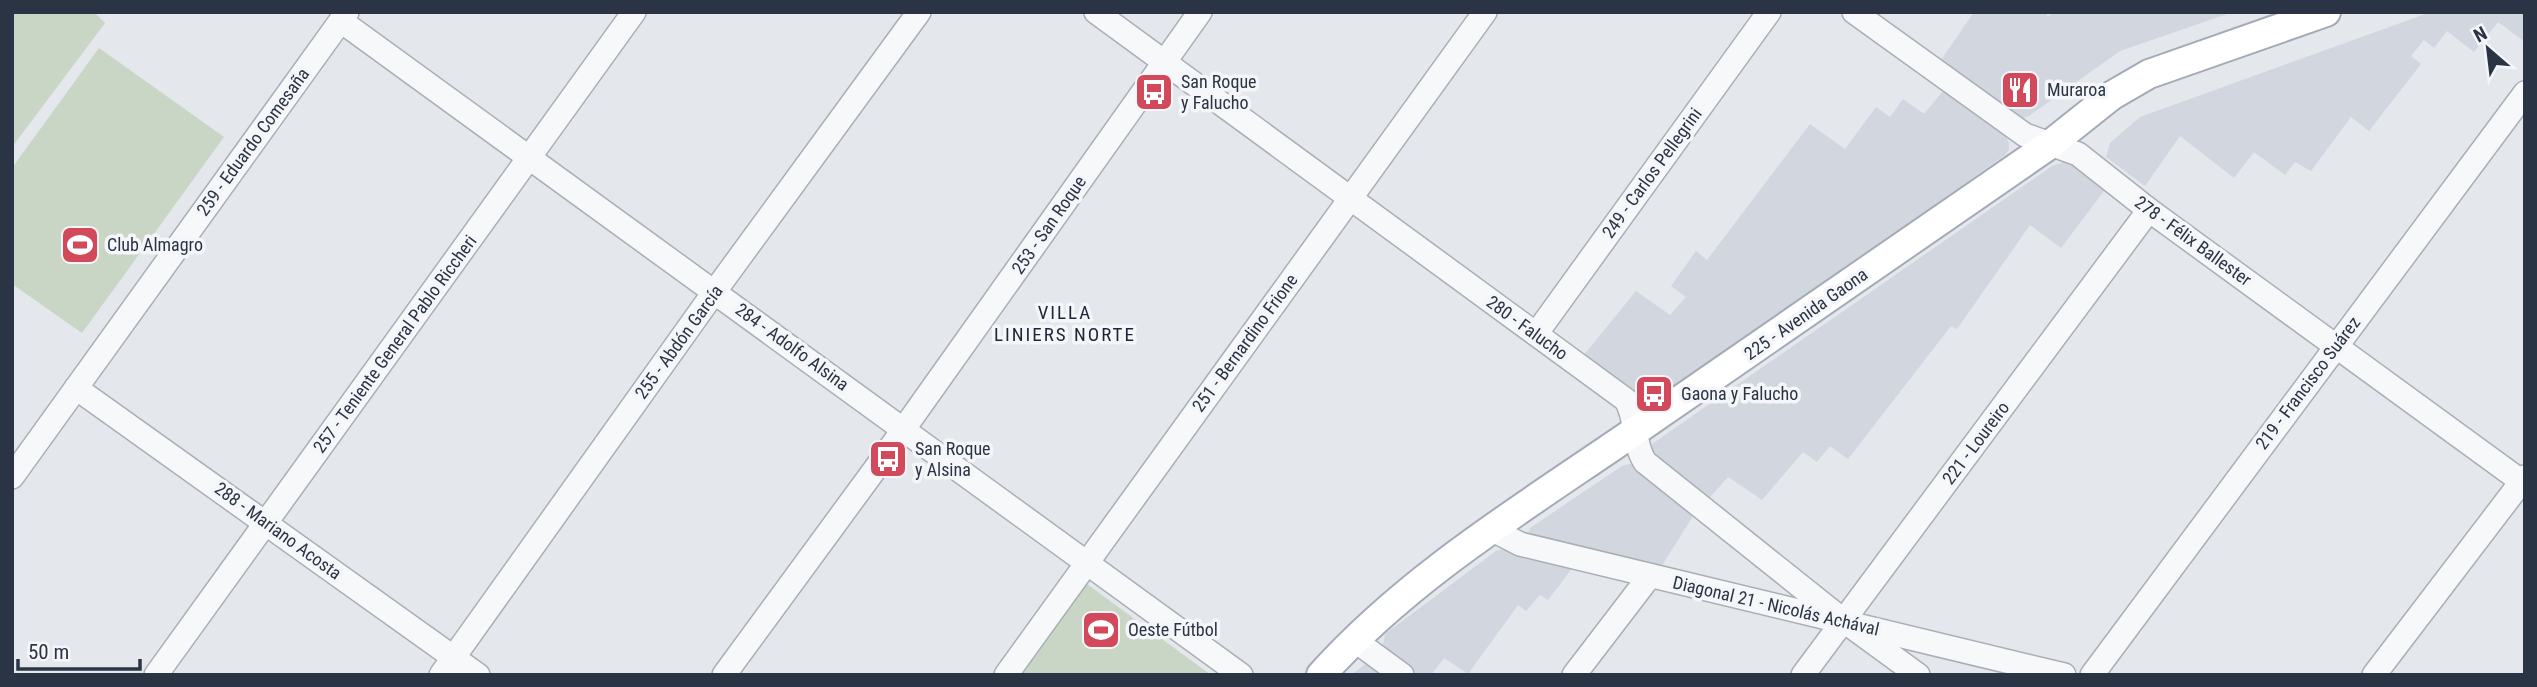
<svg xmlns="http://www.w3.org/2000/svg" width="2537" height="687" font-family="'Roboto Condensed',sans-serif">
  <rect width="100%" height="100%" fill="#e4e7ec"/>
  <g fill="#d2d6de">
    <path d="M1974,12H2045L2048,17L2054,12H2233L2120,51L2029,116L2021,118L1941,60Z"/>
    <path d="M2431,12H2525V42L2498,22L2474,52L2447,31L2434,48L2424,40L2411,56L2421,64L2369,131L2351,117L2311,171L2295,162L2285,175L2254,152L2234,178L2180,136L2145,186L2106,157L2110,143L2140,117Z"/>
    <path d="M1944,90L2004,131L2009,143V149L2005,155L1661,399L1650,401L1640,397L1583,356L1636,291L1670,315L1686,297L1671,286L1696,251L1707,260L1810,124L1845,149L1876,107L1890,117L1903,99L1924,114Z"/>
    <path d="M2067,161L2073,162L2107,187L2061,248L2030,225L1957,329L1951,326L1848,459L1830,446L1817,462L1803,452L1762,500L1728,477L1706,502L1650,453L1652,444L2052,166Z"/>
    <path d="M1630,464L1636,465L1695,513L1659,570L1532,539L1529,532L1530,528L1622,466Z"/>
    <path d="M1505,548L1574,566L1548,600L1540,595L1526,611L1518,605L1468,674L1444,658L1431,675H1419L1386,650L1383,645L1385,634L1496,551Z"/>
    <path d="M1367,663L1393,675H1351Z"/>
  </g>
  <g fill="#c9d6c5">
    <path d="M12,12H94L105,23L12,147Z"/>
    <path d="M99,48L224,137L82,333L12,284V168Z"/>
    <path d="M1087,584L1211,675H1021Z"/>
  </g>
  <g fill="none" stroke-linecap="round" stroke-linejoin="round">
    <defs>
      <g id="minor">
        <path d="M1096,12L1626,400C1637,419 1633,444 1645,462L1844,621L1918,675"/>
        <path d="M1854,12L2025,135L2078,154L2149,210L2525,484"/>
        <path d="M341,21L1241,675"/>
        <path d="M1536,334L1769,12"/>
        <path d="M76,388L478,675"/>
        <path d="M12,477L347,12"/>
        <path d="M1491,529L1520,544L2064,675"/>
        <path d="M1353,639L1402,675"/>
        <path d="M156,675L634,12"/>
        <path d="M441,675L715,291L919,12"/>
        <path d="M724,675L881,461L1200,12"/>
        <path d="M1006,675L1485,12"/>
        <path d="M1574,675L1649,577"/>
        <path d="M1803,675L2149,210"/>
        <path d="M2092,675L2525,93"/>
        <path d="M2374,675L2525,477"/>
      </g>
      <path id="major" d="M1321,675C1411,575 1528,505 1638,429C1776,334 1914,239 2052,143L2111,96L2149,74L2326,12"/>
    </defs>
    <use href="#minor" stroke="#a9aeb7" stroke-width="26"/>
    <use href="#major" stroke="#a3abb8" stroke-width="32"/>
    <use href="#minor" stroke="#f7f8fa" stroke-width="23"/>
    <use href="#major" stroke="#fff" stroke-width="28"/>
  </g>
  <defs>
    <symbol id="restaurant-square" viewBox="-11 -11 22 22"><rect x="-9" y="-9" width="18" height="18" rx="4" fill="#d1495b" stroke="#f4f6f9"/><path d="M-5-6h1v4h1v-4h1v4h1v-4h1v5L-1.5 .5V6h-2V.5L-5-1ZM5-6V6H3V1.5H1.5Q1.5-4 5-6Z" fill="#fff"/></symbol>
    <symbol id="bus-square" viewBox="-11 -11 22 22"><rect x="-9" y="-9" width="18" height="18" rx="4" fill="#d1495b" stroke="#f4f6f9"/><path d="M-5-6H5V4H4V6H2V4H-2V6H-4V4H-5ZM-3.5-4V0h7V-4ZM-3.5 1.2v1.5H-2V1.2ZM2 1.2v1.5H3.5V1.2Z" fill="#fff"/></symbol>
    <symbol id="stadium-square" viewBox="-11 -11 22 22"><rect x="-9" y="-9" width="18" height="18" rx="4" fill="#d1495b" stroke="#f4f6f9"/><path d="M0-5a6.5 5 0 1 0 0 10a6.5 5 0 1 0 0-10ZM-3.5-1.8h7v3.6h-7Z" fill="#fff"/></symbol>
  </defs>
  <g fill-rule="evenodd">
    <use href="#restaurant-square" x="1998" y="68" width="44" height="44"/>
    <use href="#bus-square" x="1132" y="70" width="44" height="44"/>
    <use href="#stadium-square" x="58" y="223" width="44" height="44"/>
    <use href="#bus-square" x="1632" y="372" width="44" height="44"/>
    <use href="#bus-square" x="866" y="437" width="44" height="44"/>
    <use href="#stadium-square" x="1079" y="608" width="44" height="44"/>
  </g>
  <g text-anchor="middle" stroke-width="7" stroke-linejoin="round" paint-order="stroke">
    <g font-size="18" fill="#2b3445" stroke="#f4f6f9" text-anchor="start">
      <text x="1181" y="88">San Roque<tspan x="1181" dy="21">y Falucho</tspan></text>
      <text x="2047" y="96">Muraroa</text>
      <text x="107" y="251">Club Almagro</text>
      <text x="1681" y="400">Gaona y Falucho</text>
      <text x="915" y="455">San Roque<tspan x="915" dy="21">y Alsina</tspan></text>
      <text x="1128" y="636">Oeste Fútbol</text>
    </g>
    <g font-size="18" fill="#2b3445" stroke="#f4f6f9">
      <text transform="translate(253 142) rotate(-54)" y="6">259 - Eduardo Comesaña</text>
      <text transform="translate(1652 173) rotate(-54)" y="6">249 - Carlos Pellegrini</text>
      <text transform="translate(1049 225) rotate(-55)" y="6">253 - San Roque</text>
      <text transform="translate(2193 241) rotate(36)" y="6">278 - Félix Ballester</text>
      <text transform="translate(1806 314) rotate(-35)" y="6">225 - Avenida Gaona</text>
      <text transform="translate(1527 328) rotate(36)" y="6">280 - Falucho</text>
      <text transform="translate(679 342) rotate(-54)" y="6">255 - Abdón García</text>
      <text transform="translate(1245 343) rotate(-54)" y="6">251 - Bernardino Frione</text>
      <text transform="translate(395 344) rotate(-54)" y="6">257 - Teniente General Pablo Riccheri</text>
      <text transform="translate(792 347) rotate(36)" y="6">284 - Adolfo Alsina</text>
      <text transform="translate(2308 383) rotate(-53)" y="6">219 - Francisco Suárez</text>
      <text transform="translate(1976 443) rotate(-53)" y="6">221 - Loureiro</text>
      <text transform="translate(278 531) rotate(36)" y="6">288 - Mariano Acosta</text>
      <text transform="translate(1776 606) rotate(13)" y="6">Diagonal 21 - Nicolás Achával</text>
    </g>
    <g font-size="19" letter-spacing="2" fill="#1d2536" stroke="#f4f6f9">
      <text x="1065" y="319">VILLA<tspan x="1065" dy="22">LINIERS NORTE</tspan></text>
    </g>
  </g>
  <rect width="2537" height="687" fill="none" stroke="#2b3445" stroke-width="28"/>
  <g transform="translate(2488 49) rotate(332)" stroke="#f4f6f9" stroke-width="5" paint-order="stroke">
  <path d="M0-5L12 26L0 18L-12 26Z" fill="#2b3445"/>
  <text y="-10" font-size="19" font-weight="bold" text-anchor="middle" fill="#2b3445">N</text>
  </g>
  <path d="M18 659v10h122v-10" fill="none" stroke="#2b3445" stroke-width="3.5"/>
  <text x="28" y="659" font-size="21" fill="#2b3445" stroke="#f4f6f9" stroke-width="5" paint-order="stroke">50 m</text>
</svg>
